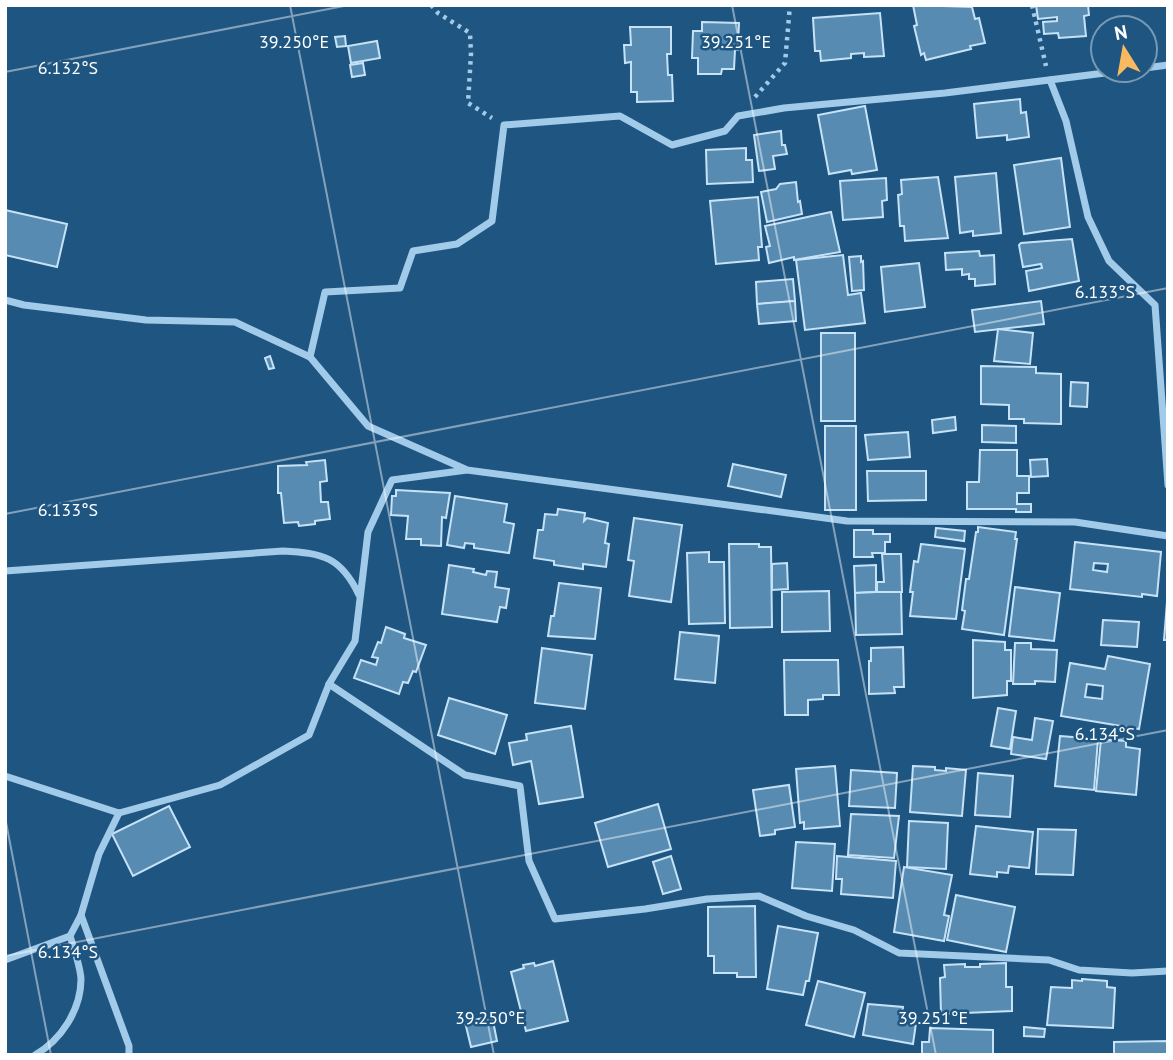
<svg xmlns="http://www.w3.org/2000/svg" width="1173" height="1060" font-family="'PT Sans',sans-serif">
  <rect width="100%" height="100%" fill="#1e5581"/>
  <g fill="#578bb1" stroke="#c6e2f7" stroke-width="2" fill-rule="evenodd">
    <path d="M913,5L972,7L975,19L979,18L985,43L970,46L971,49L926,60L924,53L921,55L914,26L917,25Z"/>
    <path d="M1036,5H1088L1089,15L1084,16L1086,36L1059,38L1058,33L1044,34L1043,22L1057,21V17L1038,19Z"/>
    <path d="M880,13L884,56L864,57V53L851,54V58L821,61L820,51H815L813,18Z"/>
    <path d="M702,22L739,23L738,46V50H735L734,69H722L721,74H698V58H692L693,31H702Z"/>
    <path d="M630,27H671V54H667L668,75H672L673,101L637,102V92H631V62L625,63L624,45H631Z"/>
    <path d="M345,36L346,46L337,47L335,37Z"/>
    <path d="M377,41L380,58L351,63L348,46Z"/>
    <path d="M363,63L365,75L352,77L350,65Z"/>
    <path d="M1020,99L1021,113L1026,112L1029,137L1007,140V135L977,138L974,104Z"/>
    <path d="M865,106L877,170L852,174L851,170L829,174L818,115Z"/>
    <path d="M781,131L782,145H785L787,154L773,156L775,169L759,171L754,135Z"/>
    <path d="M746,148V160H752L753,182L707,184L706,150Z"/>
    <path d="M1061,158L1070,227L1024,234L1014,165Z"/>
    <path d="M996,173L1001,233L973,236V231L960,233L955,177Z"/>
    <path d="M938,177L948,238L905,241L904,226H900L898,195L902,194L901,180Z"/>
    <path d="M886,178L887,200L882,201L883,217L843,220L840,181Z"/>
    <path d="M796,182L798,202L800,201L802,214L767,222L761,192L776,189L780,184Z"/>
    <path d="M758,197L762,247H758L759,260L716,264L710,201Z"/>
    <path d="M5,210L67,224L57,267L5,255Z"/>
    <path d="M831,212L840,252L794,260V257L769,263L766,247L770,246L765,226Z"/>
    <path d="M1072,239L1079,281L1029,291L1026,271L1042,268L1041,264L1023,267L1019,245L1021,243Z"/>
    <path d="M979,251L980,256L994,255L995,284L975,286V279H969V274L962,275V269L946,270L945,253Z"/>
    <path d="M843,255L848,295L861,293L865,323L805,330L796,260Z"/>
    <path d="M861,256V262L863,261L864,290L852,291L849,257Z"/>
    <path d="M919,263L925,307L885,312L881,267Z"/>
    <path d="M793,279L795,301L757,304L756,282Z"/>
    <path d="M795,301L796,321L759,324L757,304Z"/>
    <path d="M1041,301L1044,324L975,332L972,310Z"/>
    <path d="M998,329L1033,333L1030,364L994,361Z"/>
    <rect x="821" y="333" width="34" height="88"/>
    <path d="M270,356L274,368L269,369L265,358Z"/>
    <path d="M981,366L1036,367V373L1061,374V424L1024,423V419H1009V405L981,404Z"/>
    <path d="M1071,382L1088,383L1087,407L1070,406Z"/>
    <path d="M955,417L956,430L933,433L932,420Z"/>
    <path d="M982,425L1016,426V443L982,442Z"/>
    <rect x="825" y="426" width="31" height="84"/>
    <path d="M908,432L910,457L868,460L865,435Z"/>
    <path d="M980,450H1017V476H1029V493H1017V504H1031V512H1016V509H967V482H979Z"/>
    <path d="M1047,459L1048,476L1031,477L1030,460Z"/>
    <path d="M325,460L327,481L320,482L321,502H328L330,519L315,521V524L299,526L298,522L284,523L281,493H278V466L307,465L306,462Z"/>
    <path d="M733,464L786,475L781,497L728,486Z"/>
    <path d="M867,471H926V500L868,501Z"/>
    <path d="M396,490L450,493L446,518L442,517L441,546L421,545V539H406L408,516L391,515L392,496H396Z"/>
    <path d="M455,496L507,504L504,522L514,524L509,553L474,548V544L465,543L464,548L447,545Z"/>
    <path d="M558,509L585,513L584,521L587,518L608,523L605,543L609,544L606,567L583,564V569L554,565V561L534,558L538,530H543L545,514L557,515Z"/>
    <path d="M634,518L682,525L671,602L629,596L634,561L628,560Z"/>
    <path d="M978,527L1016,532L1015,539H1017L1004,635L962,629L965,611L962,610L966,579H969L976,532H978Z"/>
    <path d="M936,528L965,531L964,541L935,537Z"/>
    <path d="M854,530H873V534H890V542H885V553H872L873,557H854Z"/>
    <path d="M1075,542L1161,552L1157,596L1142,594V597L1070,589ZM1094,563L1108,564L1107,572L1093,570Z"/>
    <path d="M729,544H759V547H771L772,627L730,628Z"/>
    <path d="M921,544L965,549L956,619L910,616L913,592H910L914,561L918,562Z"/>
    <path d="M709,552V562H724L725,623L689,624L687,553Z"/>
    <path d="M882,554H901L902,592H877V582H884Z"/>
    <path d="M787,563L788,589L772,590V564Z"/>
    <path d="M449,565L474,569L473,572L486,575L487,571L497,572L495,587L509,589L506,608L500,607L497,622L442,614Z"/>
    <path d="M876,565V592L855,593L854,566Z"/>
    <path d="M559,583L601,588L595,639L548,636L551,616H554Z"/>
    <path d="M1015,587L1060,593L1054,641L1009,636Z"/>
    <path d="M829,591L830,631L782,632V592Z"/>
    <path d="M876,592H901L902,634L856,635L855,593Z"/>
    <path d="M1167,602H1168V640H1164Z"/>
    <path d="M1103,620L1139,622L1137,647L1101,645Z"/>
    <path d="M386,627L405,634L404,638L426,645L416,672L413,671L408,683L403,682L399,694L354,678L361,660L376,665L378,658L372,657L378,642L381,643Z"/>
    <path d="M680,632L719,636L715,683L675,679Z"/>
    <path d="M973,640L1005,642V650H1011V681H1007V695L973,698Z"/>
    <path d="M1015,643H1031V649L1057,650L1055,682L1035,681V684H1013Z"/>
    <path d="M903,647L904,687H894L895,693L869,694V661H871V648Z"/>
    <path d="M542,648L592,655L585,709L535,703Z"/>
    <path d="M1108,656L1150,664L1139,729L1061,716L1070,663L1105,669ZM1087,684L1103,686L1102,699L1085,697Z"/>
    <path d="M784,660H838L839,695H823V699L808,700V715H785Z"/>
    <path d="M449,698L507,715L495,754L438,735Z"/>
    <path d="M998,708L1016,711L1010,749L991,746Z"/>
    <path d="M1035,718L1053,721L1046,759L1011,754L1013,737L1032,740Z"/>
    <path d="M571,726L583,797L539,804L531,761L513,765L509,743L527,740L526,734Z"/>
    <path d="M1060,736L1098,739L1094,790L1055,786Z"/>
    <path d="M1101,739L1126,741V747L1140,749L1136,795L1096,791Z"/>
    <path d="M835,766L840,826L804,829V822L800,823L796,769Z"/>
    <path d="M913,766L935,767V770L946,771V768L966,770L962,816L910,812Z"/>
    <path d="M851,770L897,773L895,808L849,806Z"/>
    <path d="M978,773L1013,776L1010,817L975,815Z"/>
    <path d="M789,785L795,827L775,830V834L760,836L753,790Z"/>
    <path d="M658,804L671,849L608,867L595,823Z"/>
    <path d="M169,806L190,847L133,876L112,834Z"/>
    <path d="M851,814L899,816L894,858L848,855Z"/>
    <path d="M909,821L948,823L946,869L907,867Z"/>
    <path d="M976,826L1033,832L1029,868L1009,866L1008,873L997,872V877L970,874Z"/>
    <path d="M1038,829L1076,830L1073,875L1036,874Z"/>
    <path d="M796,842L835,844L832,891L792,888Z"/>
    <path d="M671,856L681,889L663,894L653,862Z"/>
    <path d="M837,856L896,861L893,898L841,894L842,879H836Z"/>
    <path d="M904,867L952,875L944,915L949,916L944,941L894,932Z"/>
    <path d="M956,895L1015,907L1006,952L947,940Z"/>
    <path d="M755,906L756,977H737V973H714V956H708V907Z"/>
    <path d="M778,926L818,933L809,981H806L803,995L767,989Z"/>
    <path d="M553,961L568,1021L526,1031L511,972L524,968L523,965L534,963L535,966Z"/>
    <path d="M1006,963V987H1012V1011L941,1014L940,978L945,977L944,965L965,964V967H980V964Z"/>
    <path d="M1082,979L1107,981V987L1115,988L1113,1028L1047,1025L1051,987L1072,988V980L1082,981Z"/>
    <path d="M818,981L865,993L854,1037L806,1025Z"/>
    <path d="M868,1004L903,1007L901,1021L916,1023L913,1044L863,1035Z"/>
    <path d="M492,1016L497,1041L471,1047L465,1022Z"/>
    <path d="M1024,1027L1045,1029L1044,1037L1024,1036Z"/>
    <path d="M930,1028L993,1030V1055H922V1042H929Z"/>
    <path d="M1168,1041V1055H1114V1042Z"/>
  </g>
  <g fill="none" stroke-linecap="round" stroke-linejoin="round">
    <g stroke="#a2cbe9" stroke-width="4.5" stroke-dasharray="3.5 5" stroke-linecap="butt">
      <path d="M431,5L438,13L470,33L471,54L468,103L492,118"/>
      <path d="M1032,5L1046,66"/>
      <path d="M755,97L785,63L790,5"/>
    </g>
    <g stroke="#a2cbe9" stroke-width="7">
      <path d="M1145,68L1168,65"/>
      <path d="M1050,80L1066,121L1088,217L1109,261L1155,305L1168,485"/>
      <path d="M5,300L24,305L146,320L235,322L310,357L368,426L465,469"/>
      <path d="M310,357L325,292L400,288L413,251L457,244L492,221L504,125L620,116L672,145L725,131L738,116L784,108L945,93L1129,70"/>
      <path d="M5,571L283,551C323,553 341,557 359,595"/>
      <path d="M329,684L465,775L520,786L529,861L555,919L645,909L707,899L759,896L806,916L854,930L899,953L1049,960L1079,970L1132,973L1168,971"/>
      <path d="M5,776L119,813L220,785L309,735L329,684L355,641L368,532L392,480L467,470L847,521L1075,522L1168,536"/>
      <path d="M119,813L99,854L81,915L129,1046V1055"/>
      <path d="M5,960L70,936"/>
      <path d="M35,1055C61,1040 81,1010 81,979C80,965 74,949 70,936L81,915"/>
    </g>
  </g>
  <path fill="none" stroke="#fff" stroke-width="2" stroke-opacity="0.45" d="M290,5L494,1055M732,5L936,1055M5,72L349,5M5,514L1168,288M5,817L51,1055M5,956L1168,730"/>
  <g font-size="18" text-anchor="middle" fill="#fff" stroke="#1e5581" stroke-width="5" stroke-linejoin="round" paint-order="stroke">
    <text x="294" y="48">39.250°E</text>
    <text x="736" y="48">39.251°E</text>
    <text x="68" y="74">6.132°S</text>
    <text x="1105" y="298">6.133°S</text>
    <text x="68" y="516">6.133°S</text>
    <text x="1105" y="740">6.134°S</text>
    <text x="68" y="958">6.134°S</text>
    <text x="490" y="1024">39.250°E</text>
    <text x="933" y="1024">39.251°E</text>
  </g>
  <rect width="1173" height="1060" fill="none" stroke="#ffffff" stroke-width="14"/>
  <g transform="translate(1124 49) rotate(349)"><circle r="33" fill="#1e5581" stroke="#7899b3" stroke-width="2"/>
  <path d="M0-5L12 26L0 18L-12 26Z" fill="#f8b961"/>
  <text y="-10" font-size="19" font-weight="bold" text-anchor="middle" fill="#ffffff">N</text>
  </g>
</svg>
